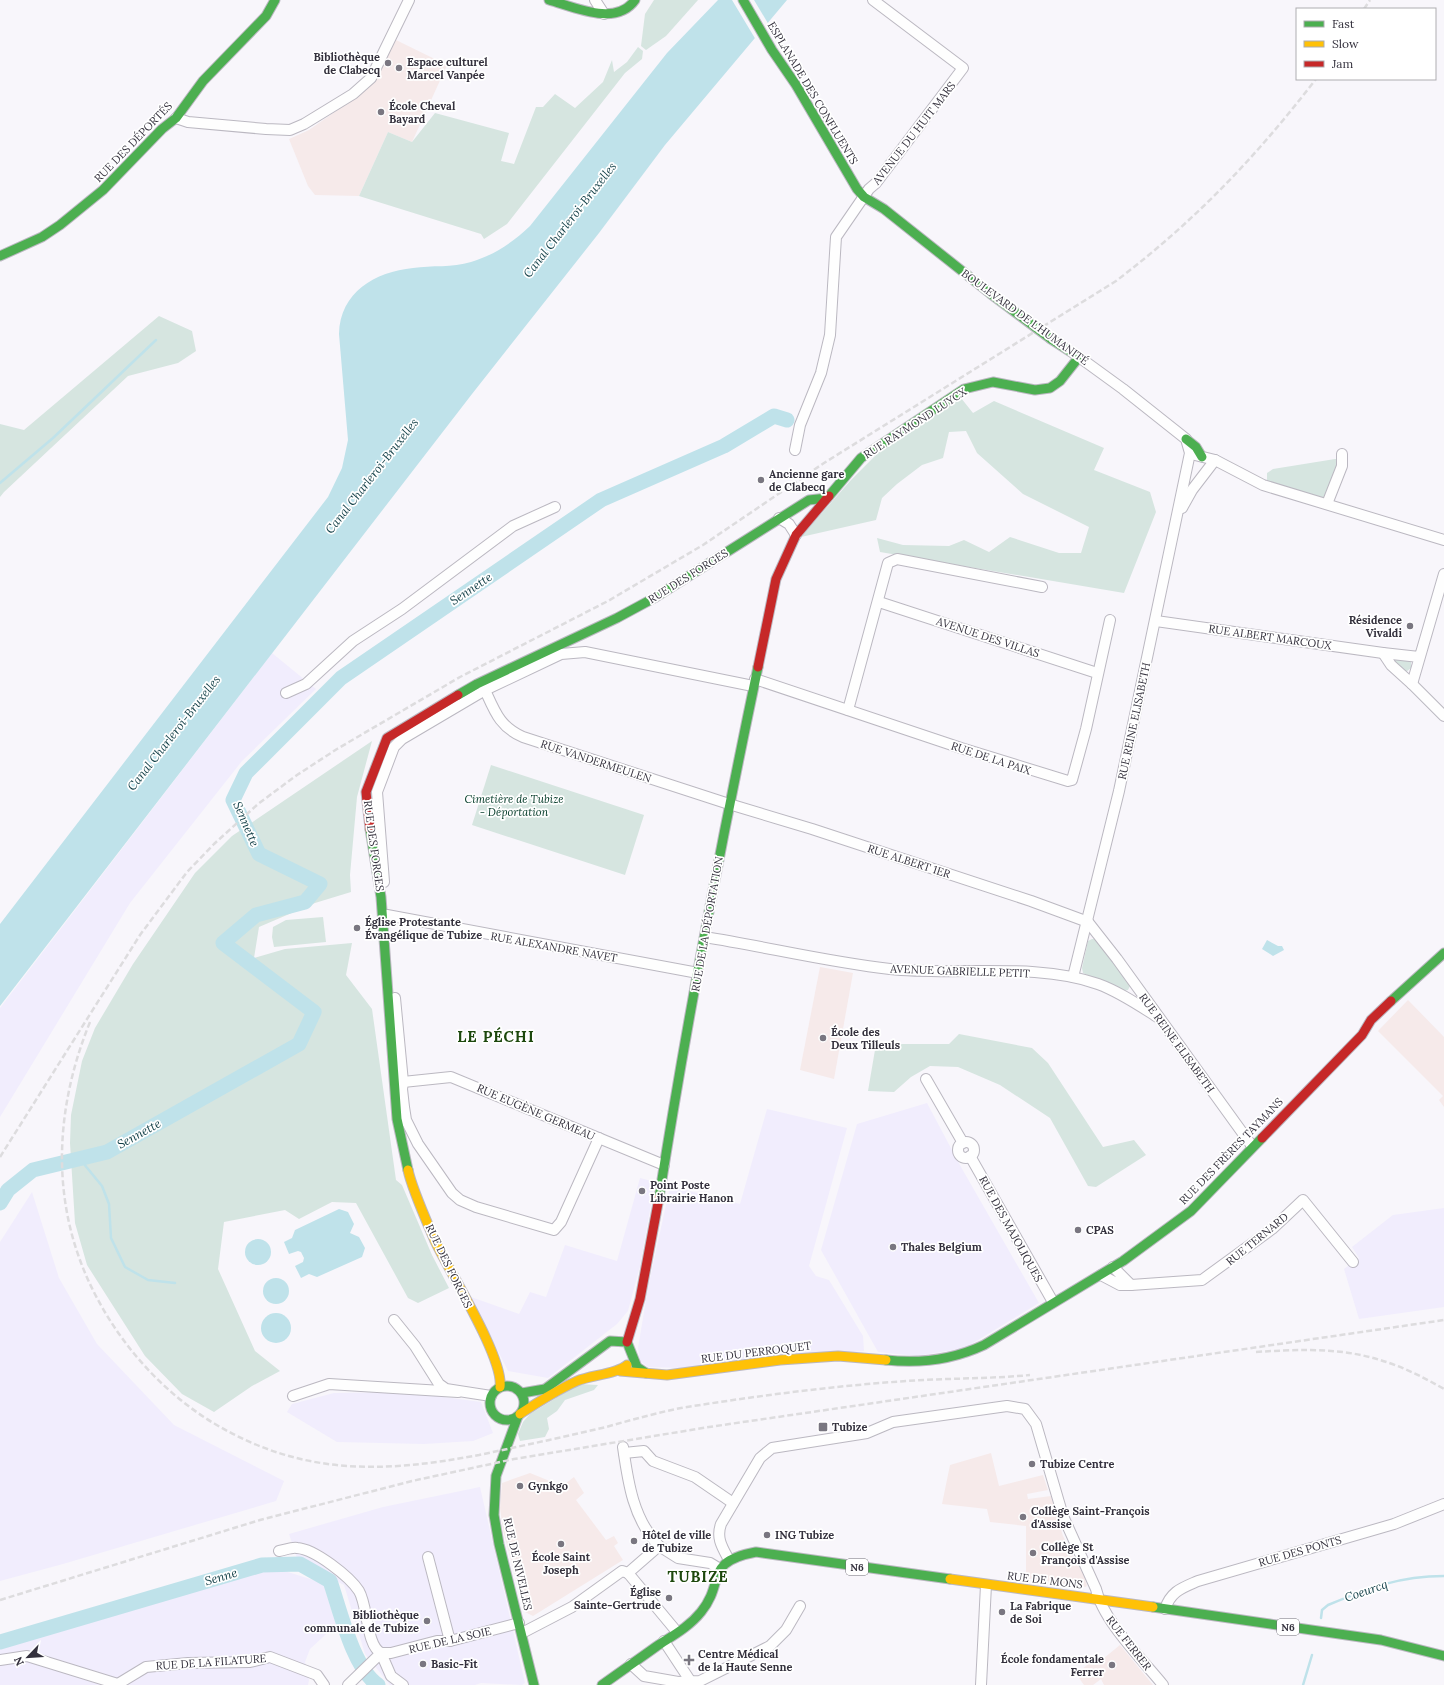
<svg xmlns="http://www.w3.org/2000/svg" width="1444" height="1685" font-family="Lora,serif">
  <rect width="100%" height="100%" fill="#f8f6fb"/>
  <g fill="#f1edfd">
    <path d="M272,653L316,689L242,761L130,903L0,1117V1008Z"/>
    <path d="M927,1103L961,1167L1039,1303L965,1348L917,1356L878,1352L821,1250L857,1124Z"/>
    <path d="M767,1109L847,1128L809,1266L816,1276L829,1280L863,1336L864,1351L680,1368L648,1367L640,1361L638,1348L648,1288L670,1186L740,1204Z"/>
    <path d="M640,1178L655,1182L640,1266L628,1311L617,1324L548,1378L508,1371L471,1297L519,1314L530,1292L546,1297L565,1245L617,1261Z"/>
    <path d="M32,1192L59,1278L97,1344L174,1425L284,1481L276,1501L63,1564L0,1581V1242Z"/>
    <path d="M1444,1208V1307L1359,1319L1344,1269L1359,1258L1352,1247L1393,1215Z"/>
    <path d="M406,1392L481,1402L493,1433L473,1441L424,1444L337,1442L287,1412L292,1404L334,1393Z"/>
    <path d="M480,1487L525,1683L522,1685L481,1683L475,1685H390L365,1654L344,1585L298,1561L289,1534L383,1507Z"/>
    <path d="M275,1568L323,1583L336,1625L310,1649L305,1662L309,1680L308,1685H0V1649Z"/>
  </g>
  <g fill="#f6eaea">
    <path d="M396,40L447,65L412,142L388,132L359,196L315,195L308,186L289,139L309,130L366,90L383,65Z"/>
    <path d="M820,967L853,973L834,1079L800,1070Z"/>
    <path d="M1408,1000L1444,1037V1107L1439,1100L1443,1096L1378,1031Z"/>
    <path d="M991,1453L999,1486L1043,1475L1048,1490L1027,1494L1028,1499L1051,1496L1063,1536L1083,1574L1087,1585L1086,1587L1026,1578V1526L990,1522L987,1509L942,1504L950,1465Z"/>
    <path d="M530,1473L562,1486L574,1477L584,1493L576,1500L606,1540L614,1536L618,1543L614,1546L623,1560L533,1616L525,1612L503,1530L500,1508L502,1483Z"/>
    <path d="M1120,1645L1153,1685H1104L1101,1679L1093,1685H1084L1079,1678V1669H1082L1095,1659L1098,1663Z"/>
  </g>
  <g fill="#d6e5e0">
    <path d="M654,0H698L666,36L646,50L641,46L645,14Z"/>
    <path d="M638,47L643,51L642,59L625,73L507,224L484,239L481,234L359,196L388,132L412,142L435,113L509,133L501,161L514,164L536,107H543L555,94L575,108L603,82L612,60L614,72L627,62Z"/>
    <path d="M159,316L192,331L196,351L178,363L128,376L4,492L0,497V424L24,430Z"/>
    <path d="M961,398L973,413L994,401L1104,448L1094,470L1150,492L1156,512L1124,593L880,552L877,538L903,545L949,546L964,540L989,552L1010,537L1059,553H1081L1089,527L1023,494L977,453L966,431L949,432L943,458L922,465L897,484L882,498L876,520L801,537L851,480L878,453Z"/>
    <path d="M1335,459H1337L1338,464L1324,497L1321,499L1267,482V473L1273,469Z"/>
    <path d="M1396,658L1411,661V668L1406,672L1393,663Z"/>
    <path d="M372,741L357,797L350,875L351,892L315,903L259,927L254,958L285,949L352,943L346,975L372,1009L396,1180L402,1185L432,1255L449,1288L418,1303L408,1298L356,1203L332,1202L299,1219L285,1210L224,1222L218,1269L255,1351L280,1371L252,1386L214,1412L182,1394L145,1356L87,1265L75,1223L70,1143L71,1115L82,1061L95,1028L133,964L195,873L232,836Z"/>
    <path d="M491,765L644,815L625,875L472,825Z"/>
    <path d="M323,917L326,942L274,947L272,937L273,927L286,920Z"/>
    <path d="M1092,939H1096L1129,984L1130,986L1128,990L1123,991L1083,973L1082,968L1088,941Z"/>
    <path d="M959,1034L1032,1048L1048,1063L1103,1147L1134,1140L1146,1155L1096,1187L1088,1186L1050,1118L1000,1085L958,1067L930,1066L911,1077L894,1092L868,1091L876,1044H949Z"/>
    <path d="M579,1384L598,1385L594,1390L565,1400L557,1411L547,1418L549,1429L545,1437L520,1441L518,1434L523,1422L530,1414Z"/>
  </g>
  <g fill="#bfe2ea">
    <path d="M718,0H787L665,145L599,233L472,394L0,1006V924L328,497L342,468L348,440L339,334C340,292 375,272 413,268C432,265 452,268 471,262C494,255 512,243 530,226L667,53Z"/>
    <path d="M1267,940L1278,946H1282L1284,950L1273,956L1262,949Z"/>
    <path d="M339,1209L348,1212L354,1224L350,1233L359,1237L365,1248L362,1257L317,1277L309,1274L301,1278L295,1266L303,1262L304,1258L301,1252L298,1251L289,1254L284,1242L292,1238L295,1230Z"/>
    <circle cx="258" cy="1252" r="13"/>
    <circle cx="276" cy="1291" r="13"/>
    <circle cx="276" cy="1328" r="15"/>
  </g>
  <path fill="#f8f6fb" d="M732,0H754L769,25L756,40Z"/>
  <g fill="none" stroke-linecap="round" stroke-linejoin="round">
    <g stroke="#bfe2ea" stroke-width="2.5">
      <path d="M0,483L53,438L156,340"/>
      <path d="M79,1158L102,1186L109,1204L111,1238L125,1267L148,1280L175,1283"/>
      <path d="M1321,1618L1322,1610L1328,1605C1369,1588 1399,1576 1444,1576"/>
      <path d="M1303,1685L1312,1655"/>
    </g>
    <g stroke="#bfe2ea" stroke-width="15">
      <path d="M0,1203L8,1190L33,1170L107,1152L299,1044L314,1012L223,943L256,915L305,902L320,884L259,854L233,800L246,773L341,678L601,500L724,446L774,416L787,420"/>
      <path d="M0,1642L262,1565L300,1564L330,1581C340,1610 353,1668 378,1685"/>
    </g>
    <defs>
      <g id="street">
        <path d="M595,0L604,14"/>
        <path d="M176,118L188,122L266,129L290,130L304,124L353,94L371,78L409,0"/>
        <path d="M795,450L800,425L821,373L830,335L836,237L869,189L876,183L963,68L873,0"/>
        <path d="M1195,455L1215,460L1263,485L1444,540"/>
        <path d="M1327,504L1342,466V454"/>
        <path d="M1182,508L1192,490L1215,460"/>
        <path d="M779,518L789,524L796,535"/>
        <path d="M879,602L1097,673"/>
        <path d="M1156,621L1383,653"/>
        <path d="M1419,657L1383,653L1391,665L1412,684L1444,574"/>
        <path d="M755,679L961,748L1068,781L1072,780L1086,729L1110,620"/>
        <path d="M1412,684L1444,716"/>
        <path d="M485,690C495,712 500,727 523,737L729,804L812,829L1031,901L1088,922"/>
        <path d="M286,693L306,684L353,641L402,609L513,526L555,507"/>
        <path d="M848,710L888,563L897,559L1042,587"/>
        <path d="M384,882L377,792L394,747L402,739L485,690L561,654L585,652L753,686"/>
        <path d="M387,915L698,973"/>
        <path d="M1088,922L1117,959L1252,1146"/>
        <path d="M705,937C767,947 828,962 890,969C956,976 1036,962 1098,984C1120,992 1140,1006 1159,1018"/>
        <path d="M1073,977L1119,791L1190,453L1186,439L1123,389L1079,357"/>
        <path d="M395,998L403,1082L402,1089L404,1107L406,1120L418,1144L452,1193L460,1200L476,1207L554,1230L561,1222L599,1138"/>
        <path d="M926,1079L963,1143"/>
        <path d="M403,1082L451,1077L664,1165"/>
        <circle cx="966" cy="1150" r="8"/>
        <path d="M970,1156L1053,1302"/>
        <path d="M1101,1275L1120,1285H1131L1113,1267"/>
        <path d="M1131,1285L1202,1280L1272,1229L1303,1200L1353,1262"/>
        <path d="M394,1320L415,1346L439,1384L446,1389L491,1396"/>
        <path d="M293,1396L329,1384L458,1392"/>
        <path d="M623,1447C628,1482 633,1519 659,1546"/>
        <path d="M624,1453L644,1451L653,1461L695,1477L733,1503"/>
        <path d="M279,1551C285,1550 292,1547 297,1548C315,1549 350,1577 359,1591C368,1606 366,1645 381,1653H391L437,1641H450L519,1623"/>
        <path d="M428,1557L450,1641"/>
        <path d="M729,1560C722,1547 716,1538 721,1524L760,1458L772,1448L867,1433L893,1422L1007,1406L1025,1409L1036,1424L1063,1516L1096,1589C1103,1621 1142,1659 1163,1685"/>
        <path d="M628,1573L659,1546L678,1558L710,1563L720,1569"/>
        <path d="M628,1573L677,1632"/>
        <path d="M1165,1609C1171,1591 1182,1588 1198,1581L1394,1524L1444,1504"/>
        <path d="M522,1633L572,1607L622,1571L628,1573"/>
        <path d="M664,1641L693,1685"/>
        <path d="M0,1660L27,1656L121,1685"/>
        <path d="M631,1664L644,1676L678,1682L700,1681L770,1646L786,1630L800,1606"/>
        <path d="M118,1684L146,1667L188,1663L250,1662L270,1657L317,1675L324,1685"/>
        <path d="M348,1685L381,1653L391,1676L403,1685"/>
        <path d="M981,1685L986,1585"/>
      </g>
      <g id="fast">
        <path d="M549,0C574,7 616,27 635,0"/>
        <path d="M743,0L772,50L796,85L857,189L864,197L884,209L991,294"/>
        <path d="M0,256L42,237L60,225L103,190L162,129L176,118L203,81L266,16L275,0"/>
        <path d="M1186,439L1196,447L1202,457"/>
        <path d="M829,496L861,458L964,389L993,382L1035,390L1050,388L1060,381L1079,357L1051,339"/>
        <path d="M458,695L477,684L617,618L654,598L809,500L827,498"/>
        <path d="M370,829L381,897L397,1119L408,1170"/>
        <path d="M1391,1001L1444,953"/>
        <path d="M659,1198C687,1020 721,843 758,667"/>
        <path d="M886,1360C921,1364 952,1360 984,1345L1123,1261L1191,1211L1262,1138"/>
        <circle cx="507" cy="1403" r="17"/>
        <path d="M522,1393L545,1389L610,1341L627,1342L637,1367L646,1373"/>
        <path d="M518,1416L496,1476L494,1515L499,1544L534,1685"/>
        <path d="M1153,1607L1381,1640L1444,1656"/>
        <path d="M602,1685C620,1672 639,1659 657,1646C672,1636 689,1627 701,1612C726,1581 703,1562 756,1552L950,1579"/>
      </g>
      <g id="slow">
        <path d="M408,1170C412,1189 427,1222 435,1241C449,1271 504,1358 500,1387"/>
        <path d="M620,1371L667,1375L780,1360L838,1356L886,1360"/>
        <path d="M520,1414C538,1402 557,1390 577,1381C591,1375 617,1374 627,1365"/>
        <path d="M950,1579L1153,1607"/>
      </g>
      <g id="jam">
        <path d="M758,667L776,579L796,535L829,496"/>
        <path d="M370,829L366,792L387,738L458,695"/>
        <path d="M1262,1138L1362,1035L1371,1020L1391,1001"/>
        <path d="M627,1342L640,1299L659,1198"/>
      </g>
    </defs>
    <use href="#street" stroke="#bbb8c1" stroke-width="12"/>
    <use href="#fast" stroke="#bbb8c1" stroke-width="11"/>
    <use href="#slow" stroke="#bbb8c1" stroke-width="11"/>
    <use href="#jam" stroke="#bbb8c1" stroke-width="11"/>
    <use href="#street" stroke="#fefefe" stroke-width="10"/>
    <use href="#fast" stroke="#4caf50" stroke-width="9"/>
    <use href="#slow" stroke="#ffc107" stroke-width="9"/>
    <use href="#jam" stroke="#c62828" stroke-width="9"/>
    <g stroke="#dddcde" stroke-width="2.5" stroke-dasharray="6 3" stroke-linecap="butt">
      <path d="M1364,9L1370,0"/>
      <path d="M90,1022C53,1113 50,1210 97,1298C124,1349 165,1394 215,1424C303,1476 383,1473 479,1455C521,1446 564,1437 606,1427C631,1420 656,1413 681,1408C756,1396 832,1386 907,1381C948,1378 989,1379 1030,1375"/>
      <path d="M0,1157L140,935L187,872L214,844L258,804L297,775L337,749L460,677L608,601L703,545L824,463L1116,281C1196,220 1255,158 1316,79"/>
      <path d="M1256,1352C1334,1347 1375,1349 1444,1389"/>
      <path d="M0,1600L260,1520L412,1481L514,1459L709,1427L1444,1320"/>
    </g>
    <defs>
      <path id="fast-bridge" d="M991,294L1051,339"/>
    </defs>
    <use href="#fast-bridge" stroke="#bbb8c1" stroke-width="11" stroke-linecap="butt"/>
    <use href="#fast-bridge" stroke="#4caf50" stroke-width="9"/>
  </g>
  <g fill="#797680" stroke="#fff" stroke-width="1.5">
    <circle cx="388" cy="63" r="4"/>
    <circle cx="399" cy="68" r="4"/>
    <circle cx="381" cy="112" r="4"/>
    <circle cx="761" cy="480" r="4"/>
    <circle cx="1410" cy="626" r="4"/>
    <circle cx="357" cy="928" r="4"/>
    <circle cx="823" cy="1038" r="4"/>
    <circle cx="642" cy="1191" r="4"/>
    <circle cx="1078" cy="1230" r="4"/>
    <circle cx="893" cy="1247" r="4"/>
    <rect x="818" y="1422" width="10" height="10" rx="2"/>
    <circle cx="1032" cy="1464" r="4"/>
    <circle cx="520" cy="1486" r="4"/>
    <circle cx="1023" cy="1517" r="4"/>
    <circle cx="767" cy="1535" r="4"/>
    <circle cx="634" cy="1541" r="4"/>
    <circle cx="561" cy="1544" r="4"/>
    <circle cx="1033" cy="1553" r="4"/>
    <circle cx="669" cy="1598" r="4"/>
    <circle cx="1002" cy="1612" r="4"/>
    <circle cx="427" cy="1621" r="4"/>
    <path d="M687 1654h4v4h4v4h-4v4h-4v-4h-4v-4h4z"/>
    <circle cx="423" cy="1664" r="4"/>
    <circle cx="1112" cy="1665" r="4"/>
  </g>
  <g text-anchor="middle" stroke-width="3.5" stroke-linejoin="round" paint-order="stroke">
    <g fill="#fff" stroke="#716f77" stroke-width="1">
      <rect x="846" y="1559" width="22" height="16" rx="3"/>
      <rect x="1277" y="1619" width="22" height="16" rx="3"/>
    </g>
    <g font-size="10" font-weight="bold" fill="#34313d">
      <text x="857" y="1571">N6</text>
      <text x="1288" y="1631">N6</text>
    </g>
    <g font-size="11" font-weight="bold" fill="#34313d" stroke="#fff" text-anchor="start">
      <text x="380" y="61" text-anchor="end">Bibliothèque<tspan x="380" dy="13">de Clabecq</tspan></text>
      <text x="407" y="66">Espace culturel<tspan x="407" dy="13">Marcel Vanpée</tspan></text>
      <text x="389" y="110">École Cheval<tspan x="389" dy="13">Bayard</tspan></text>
      <text x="769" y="478">Ancienne gare<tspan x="769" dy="13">de Clabecq</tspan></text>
      <text x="1402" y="624" text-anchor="end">Résidence<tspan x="1402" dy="13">Vivaldi</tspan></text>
      <text x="365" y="926">Église Protestante<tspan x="365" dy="13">Évangélique de Tubize</tspan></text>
      <text x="831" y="1036">École des<tspan x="831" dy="13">Deux Tilleuls</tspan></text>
      <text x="650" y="1189">Point Poste<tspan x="650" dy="13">Librairie Hanon</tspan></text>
      <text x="1086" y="1234">CPAS</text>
      <text x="901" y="1251">Thales Belgium</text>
      <text x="832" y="1431">Tubize</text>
      <text x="1040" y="1468">Tubize Centre</text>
      <text x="528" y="1490">Gynkgo</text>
      <text x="1031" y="1515">Collège Saint-François<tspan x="1031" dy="13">d'Assise</tspan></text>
      <text x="642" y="1539">Hôtel de ville<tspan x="642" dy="13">de Tubize</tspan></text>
      <text x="775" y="1539">ING Tubize</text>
      <text x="1041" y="1551">Collège St<tspan x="1041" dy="13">François d'Assise</tspan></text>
      <text x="561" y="1561" text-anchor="middle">École Saint<tspan x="561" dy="13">Joseph</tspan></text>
      <text x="661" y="1596" text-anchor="end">Église<tspan x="661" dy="13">Sainte-Gertrude</tspan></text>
      <text x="1010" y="1610">La Fabrique<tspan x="1010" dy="13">de Soi</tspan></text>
      <text x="419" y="1619" text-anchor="end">Bibliothèque<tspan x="419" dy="13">communale de Tubize</tspan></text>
      <text x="698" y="1658">Centre Médical<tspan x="698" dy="13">de la Haute Senne</tspan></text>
      <text x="1104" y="1663" text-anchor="end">École fondamentale<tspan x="1104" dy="13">Ferrer</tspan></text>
      <text x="431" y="1668">Basic-Fit</text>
    </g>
    <g font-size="11" fill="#34313d" stroke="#fff">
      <text transform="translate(813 93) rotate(59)" y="4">ESPLANADE DES CONFLUENTS</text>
      <text transform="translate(914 133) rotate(-52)" y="4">AVENUE DU HUIT MARS</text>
      <text transform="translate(133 142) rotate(-46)" y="4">RUE DES DÉPORTÉS</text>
      <text transform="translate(1025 317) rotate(36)" y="4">BOULEVARD DE L'HUMANITÉ</text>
      <text transform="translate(915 423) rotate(-33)" y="4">RUE RAYMOND LUYCX</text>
      <text transform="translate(688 576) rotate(-32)" y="4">RUE DES FORGES</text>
      <text transform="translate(988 637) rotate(18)" y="4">AVENUE DES VILLAS</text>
      <text transform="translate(1270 637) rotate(8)" y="4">RUE ALBERT MARCOUX</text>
      <text transform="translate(1134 721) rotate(-78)" y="4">RUE REINE ELISABETH</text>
      <text transform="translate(991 758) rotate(18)" y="4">RUE DE LA PAIX</text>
      <text transform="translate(596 761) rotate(18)" y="4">RUE VANDERMEULEN</text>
      <text transform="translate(374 846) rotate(82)" y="4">RUE DES FORGES</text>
      <text transform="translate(909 861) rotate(18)" y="4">RUE ALBERT 1ER</text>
      <text transform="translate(707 924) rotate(-80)" y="4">RUE DE LA DÉPORTATION</text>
      <text transform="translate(554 947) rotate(10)" y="4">RUE ALEXANDRE NAVET</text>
      <text transform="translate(960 971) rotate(2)" y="4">AVENUE GABRIELLE PETIT</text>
      <text transform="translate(1177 1043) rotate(54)" y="4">RUE REINE ELISABETH</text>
      <text transform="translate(536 1112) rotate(23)" y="4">RUE EUGÈNE GERMEAU</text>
      <text transform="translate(1231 1151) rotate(-46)" y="4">RUE DES FRÈRES TAYMANS</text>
      <text transform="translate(1011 1229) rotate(61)" y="4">RUE DES MAJOLIQUES</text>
      <text transform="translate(1257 1239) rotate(-39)" y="4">RUE TERNARD</text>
      <text transform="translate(449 1266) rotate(64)" y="4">RUE DES FORGES</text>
      <text transform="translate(756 1352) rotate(-7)" y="4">RUE DU PERROQUET</text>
      <text transform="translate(1300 1551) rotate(-16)" y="4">RUE DES PONTS</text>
      <text transform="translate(518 1564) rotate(77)" y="4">RUE DE NIVELLES</text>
      <text transform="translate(1045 1580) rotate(7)" y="4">RUE DE MONS</text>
      <text transform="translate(450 1640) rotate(-13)" y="4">RUE DE LA SOIE</text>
      <text transform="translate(1129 1643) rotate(52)" y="4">RUE FERRER</text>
      <text transform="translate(211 1662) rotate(-4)" y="4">RUE DE LA FILATURE</text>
    </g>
    <g font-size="11" font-style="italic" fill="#003926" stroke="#fff">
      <text x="514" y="803">Cimetière de Tubize<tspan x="514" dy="13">- Déportation</tspan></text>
    </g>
    <g font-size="12" font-style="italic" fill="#0f3d45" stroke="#fff">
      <text transform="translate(570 220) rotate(-52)" y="4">Canal Charleroi-Bruxelles</text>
      <text transform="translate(372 476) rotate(-52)" y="4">Canal Charleroi-Bruxelles</text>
      <text transform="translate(471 589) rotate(-34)" y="4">Sennette</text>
      <text transform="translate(174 733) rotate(-52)" y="4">Canal Charleroi-Bruxelles</text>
      <text transform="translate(246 824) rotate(67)" y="4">Sennette</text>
      <text transform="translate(139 1134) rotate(-29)" y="4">Sennette</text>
      <text transform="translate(221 1577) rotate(-16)" y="4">Senne</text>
      <text transform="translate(1366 1591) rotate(-19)" y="4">Coeurcq</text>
    </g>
    <g font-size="15" font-weight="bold" letter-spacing="1" fill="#1d480d" stroke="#fff">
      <text x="496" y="1042">LE PÉCHI</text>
      <text x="698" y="1582">TUBIZE</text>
    </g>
  </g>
  <rect x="1296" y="8" width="140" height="72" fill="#ffffff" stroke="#aeadb1"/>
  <rect x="1304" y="21" width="20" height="6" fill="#4caf50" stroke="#aeadb1"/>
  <text x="1332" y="28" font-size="12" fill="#34313d">Fast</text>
  <rect x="1304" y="41" width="20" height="6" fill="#ffc107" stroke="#aeadb1"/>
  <text x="1332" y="48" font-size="12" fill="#34313d">Slow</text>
  <rect x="1304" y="61" width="20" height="6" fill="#c62828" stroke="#aeadb1"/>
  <text x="1332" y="68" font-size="12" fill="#34313d">Jam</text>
  <g transform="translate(28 1657) rotate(245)" stroke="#ffffff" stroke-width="3" paint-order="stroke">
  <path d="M0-3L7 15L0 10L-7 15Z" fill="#34313d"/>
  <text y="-6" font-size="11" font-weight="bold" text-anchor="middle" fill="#34313d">N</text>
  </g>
</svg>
